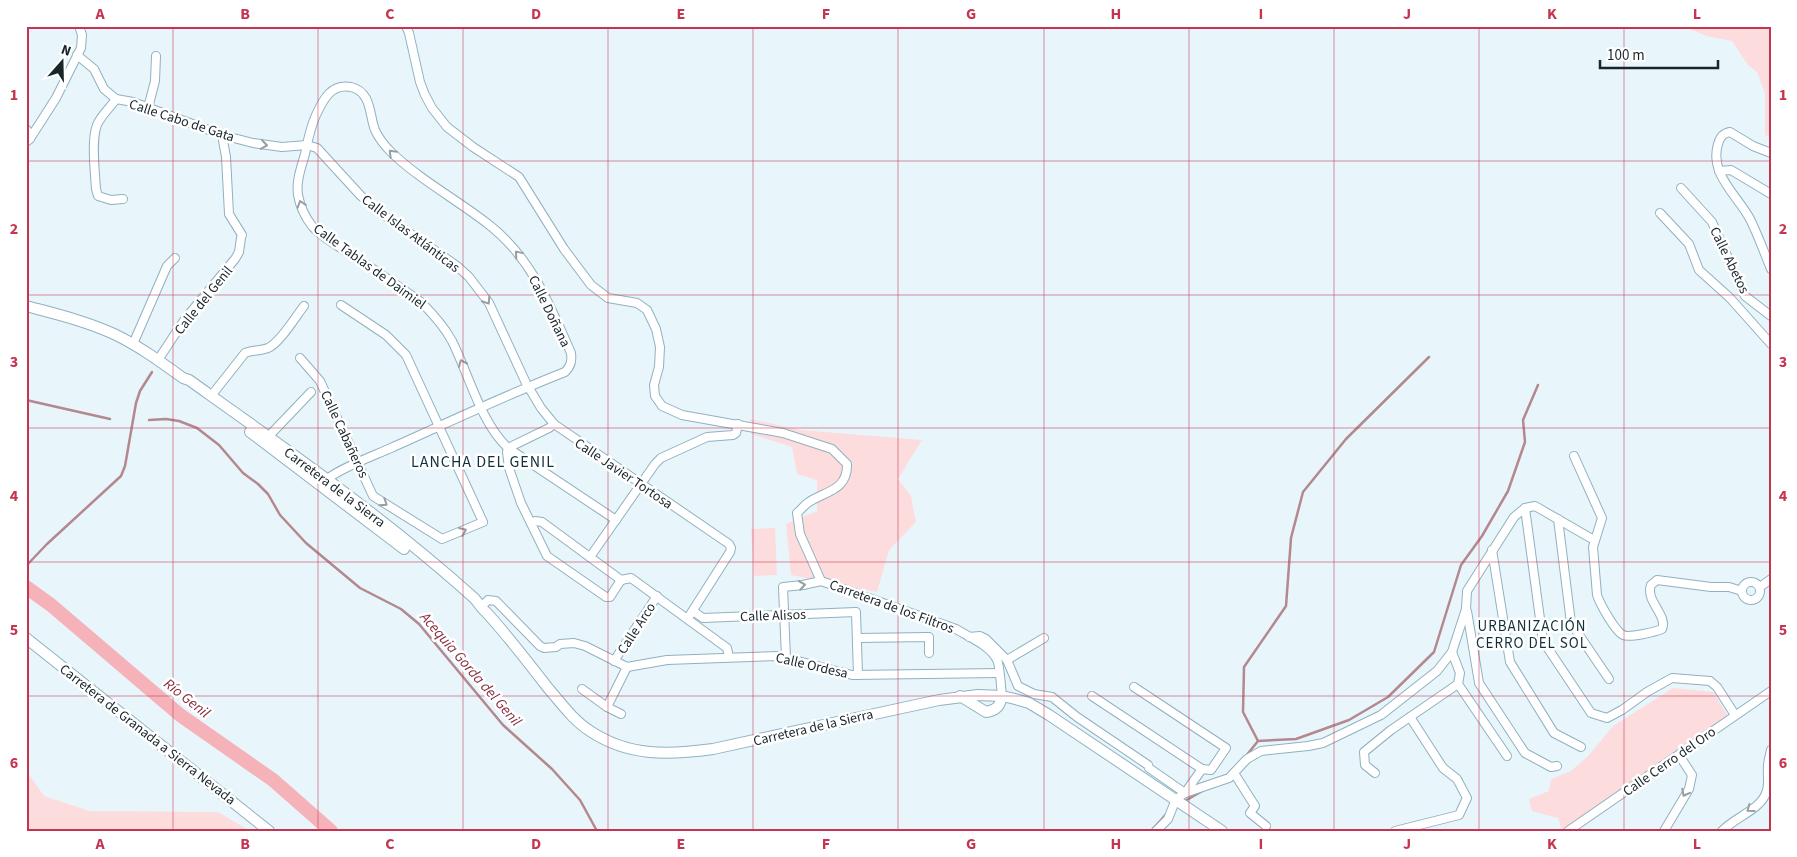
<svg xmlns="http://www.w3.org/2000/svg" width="1797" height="857" font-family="'Source Sans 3',sans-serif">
  <rect width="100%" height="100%" fill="#e8f6fc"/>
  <g fill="#fddcde">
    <path d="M1684,26H1771V137L1765,135V93L1757,72L1748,65L1732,41L1706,36Z"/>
    <path d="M750,419L801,430L922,440L898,479L911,496L916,522L889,550L877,592L791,575L786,524L817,511V480L797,474L792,447L751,434Z"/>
    <path d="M775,528L777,575L754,576L751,529Z"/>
    <path d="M1673,688L1713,692L1728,716L1565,831H1562L1558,818L1532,811L1529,799L1549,791L1551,779L1571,771L1589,755L1613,726Z"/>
    <path d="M26,770L44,796L90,811L218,812L250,831H26Z"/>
  </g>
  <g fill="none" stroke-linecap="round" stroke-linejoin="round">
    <g stroke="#b3888e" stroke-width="2.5">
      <path d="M26,400L110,419"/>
      <path d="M149,420L166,419L179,421L197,428L219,445L243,473L258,484L268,494L280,515L306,543L360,588L401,609L419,624L503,725L552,769L580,800L597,831"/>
      <path d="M26,566L47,544L121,476L125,466L136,403L140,391L152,372"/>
      <path d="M1258,741L1243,712L1244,667L1286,606L1291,538L1303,492L1346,439L1429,357"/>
      <path d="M1246,756L1258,741L1296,739L1349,720L1388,697L1434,652L1461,565L1482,536L1508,491L1525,442L1523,420L1538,385"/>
      <path d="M1185,801L1204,790"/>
      <path d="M1151,831L1169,811"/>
    </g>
    <path stroke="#f5b3b9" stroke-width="14" d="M26,587L51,605L180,715L273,780L331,831"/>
    <defs>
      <g id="street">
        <path d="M406,26L409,33L420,82L425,95L432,108L447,127L473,147L519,177L564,249L591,285L608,298L637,303L647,310L656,329L660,347L659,367L654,385L655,396L662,406L682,415L783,433L832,449L847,464C848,490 826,491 809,502C804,505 801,510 797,513L800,534L821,581L956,629C969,637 991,646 997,660C1000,665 1001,689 1002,696"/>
        <path d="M77,55L94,69L104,89L116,99L133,102L222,135L253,143L282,147L307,145L317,148L361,196L385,216L457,266L469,277L489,303L526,383L541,408L554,424L729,544L731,548L730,552L688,618"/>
        <path d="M116,99C110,108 101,115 97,125C91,140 95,172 96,189L98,196L111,200L123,199"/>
        <path d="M148,108L155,81L156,56"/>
        <path d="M26,129L31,135L30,139L26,142"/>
        <path d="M222,135L226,157L229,214L242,235"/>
        <path d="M31,137L56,98L81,48L82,35L79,26"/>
        <path d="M1771,153L1753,146L1730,132C1723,133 1720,137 1718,144C1709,174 1737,195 1750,219C1758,235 1764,252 1771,269"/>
        <path d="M1719,171L1731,170L1771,194"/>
        <path d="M1681,188L1712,222L1745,296L1771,316"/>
        <path d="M1660,213L1689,244L1699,270L1730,298L1771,344"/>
        <path d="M133,344L167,266L175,258"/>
        <path d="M300,358L320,381L373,496L442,539L483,522L406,355L386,335L341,305"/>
        <path d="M158,360L185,319L235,259L239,252L241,238"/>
        <path d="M211,396L245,353C252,350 260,351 268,348C280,343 296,316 304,306"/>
        <path d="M268,437L311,392"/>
        <path d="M508,448L507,452L509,468L521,503L547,556L606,597H610L621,580"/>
        <path d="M508,448L549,428L554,424"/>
        <path d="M1574,456L1602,518L1593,547L1597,595C1600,604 1615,631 1623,635C1629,638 1655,632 1662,629C1668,615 1645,601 1651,585L1657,580L1711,587H1729L1742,591"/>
        <path d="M326,480C340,468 373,456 391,448C449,422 506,395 565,372C571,366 572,361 571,353C550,305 531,257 488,224C456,199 420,180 391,152C385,146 379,139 375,130C369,115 372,92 351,87C331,83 323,100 316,115C310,128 308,140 305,154C301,168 296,181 298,195C300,206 305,217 312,226C323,238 338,246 352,255C375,270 398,286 421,302C433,314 444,326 452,341C469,375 481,423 508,448L616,520"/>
        <path d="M1525,508L1543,641L1591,713L1607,718L1622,710L1647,692L1672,678L1710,681L1717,687L1735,715"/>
        <path d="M1558,519L1571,623L1609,679"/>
        <path d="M531,523L535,521L542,522L621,580L631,578L727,648L729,657"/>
        <path d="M1492,550L1510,662L1554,733L1581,747"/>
        <path d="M590,557L655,464L661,458L707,437L733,435L736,433L738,424"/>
        <circle cx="1751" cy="591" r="9"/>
        <path d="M1760,587L1771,579"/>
        <path d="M481,607L488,600L496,601L540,646L544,648L556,647L560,644L574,643L585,646L627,667L667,660L779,656L852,675L999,673"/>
        <path d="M693,611L703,618L856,612L858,675"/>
        <path d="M1467,611L1479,683L1525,753L1551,767L1557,766"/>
        <path d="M969,637L980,636L986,639L1007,660L1018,686L1034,694L1052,697L1077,717L1148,765"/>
        <path d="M857,638L929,637V653"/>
        <path d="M786,658L783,587L803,585L821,581"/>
        <path d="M1007,660L1044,638"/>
        <path d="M614,661L657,596"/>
        <path d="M1458,684L1507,756"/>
        <path d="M1134,687L1226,748L1211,770L1202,769L1185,793L1176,799L1168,819L1156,831"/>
        <path d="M582,689L607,707L621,714"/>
        <path d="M1092,696L1202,769"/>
        <path d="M607,707L627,667"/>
        <path d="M1149,768L1185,793"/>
        <path d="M1234,773L1255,806L1250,813L1266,826"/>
        <path d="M1375,773L1365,765L1364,752L1391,730L1458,684L1460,673L1452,652"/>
        <path d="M1185,793L1229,778L1247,759L1261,751L1308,746L1323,743L1381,715L1437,671L1452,652L1466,609L1467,591L1514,517L1525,508L1535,506L1594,540"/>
        <path d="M1395,831L1459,815L1467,798L1457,779L1443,768L1410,717"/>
        <path d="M1568,831L1771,691"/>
        <path d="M1664,831L1689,789L1692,775L1679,755"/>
        <path d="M1722,831C1735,817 1760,810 1766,793C1770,784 1767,775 1768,766C1768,761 1770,755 1771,750"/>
      </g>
      <g id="secondary">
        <path d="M26,306C56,314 86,321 114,334C139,346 161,362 183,378L189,380C286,449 385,518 474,598C478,602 481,608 486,612C508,636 528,662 548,688C561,703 573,720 590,731C629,757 669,755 713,749L939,700L978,695L1002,696L1015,699L1029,703L1049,715L1222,831"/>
        <path d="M250,432L404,549"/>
        <path d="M26,638L269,831"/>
        <path d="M960,696L986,712C997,710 1000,706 1002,696"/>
      </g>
    </defs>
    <use href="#street" stroke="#8fb1c0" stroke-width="10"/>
    <use href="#secondary" stroke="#8fb1c0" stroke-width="12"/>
    <use href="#street" stroke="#fff" stroke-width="8"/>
    <use href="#secondary" stroke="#fff" stroke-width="10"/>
  </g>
  <defs><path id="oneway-chevron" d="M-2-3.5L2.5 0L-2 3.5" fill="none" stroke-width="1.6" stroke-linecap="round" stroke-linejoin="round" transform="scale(1.25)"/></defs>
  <g stroke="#979da0">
    <use href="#oneway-chevron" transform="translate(264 145) rotate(8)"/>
    <use href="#oneway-chevron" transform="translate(392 153) rotate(-135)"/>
    <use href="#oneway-chevron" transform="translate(301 204) rotate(-108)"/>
    <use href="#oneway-chevron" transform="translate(518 254) rotate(-130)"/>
    <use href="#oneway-chevron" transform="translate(487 301) rotate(57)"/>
    <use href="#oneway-chevron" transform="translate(462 363) rotate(-114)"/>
    <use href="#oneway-chevron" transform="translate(384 503) rotate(33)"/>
    <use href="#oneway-chevron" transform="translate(463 531) rotate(-23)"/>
    <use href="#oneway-chevron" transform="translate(802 585) rotate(-9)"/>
    <use href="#oneway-chevron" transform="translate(1685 793) rotate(118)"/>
    <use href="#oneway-chevron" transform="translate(1750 809) rotate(144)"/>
  </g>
  <path fill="none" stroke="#c53552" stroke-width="1" stroke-opacity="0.55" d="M173,26V831M318,26V831M463,26V831M608,26V831M753,26V831M898,26V831M1044,26V831M1189,26V831M1334,26V831M1479,26V831M1624,26V831M26,161H1771M26,295H1771M26,428H1771M26,562H1771M26,696H1771"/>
  <g text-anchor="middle" stroke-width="5" stroke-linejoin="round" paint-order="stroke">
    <g font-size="14" fill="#18252b" stroke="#fff">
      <text transform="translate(182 120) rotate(18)" y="5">Calle Cabo de Gata</text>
      <text transform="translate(411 233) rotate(37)" y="5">Calle Islas Atlánticas</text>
      <text transform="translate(1730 260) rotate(64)" y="5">Calle Abetos</text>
      <text transform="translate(370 266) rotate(36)" y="5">Calle Tablas de Daimiel</text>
      <text transform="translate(203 300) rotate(-51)" y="5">Calle del Genil</text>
      <text transform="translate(550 311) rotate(64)" y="5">Calle Doñana</text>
      <text transform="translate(345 434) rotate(65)" y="5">Calle Cabañeros</text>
      <text transform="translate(624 473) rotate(34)" y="5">Calle Javier Tortosa</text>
      <text transform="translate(335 487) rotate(37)" y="5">Carretera de la Sierra</text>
      <text transform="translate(892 606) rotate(20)" y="5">Carretera de los Filtros</text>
      <text transform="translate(773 615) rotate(-2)" y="5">Calle Alisos</text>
      <text transform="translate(636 628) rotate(-57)" y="5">Calle Arco</text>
      <text transform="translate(812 665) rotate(13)" y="5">Calle Ordesa</text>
      <text transform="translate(813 727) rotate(-13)" y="5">Carretera de la Sierra</text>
      <text transform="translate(148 734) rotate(38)" y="5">Carretera de Granada a Sierra Nevada</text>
      <text transform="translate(1669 761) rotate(-35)" y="5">Calle Cerro del Oro</text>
    </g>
    <g font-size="15" letter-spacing="1" fill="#11303c" stroke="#fff">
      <text x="1532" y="631">URBANIZACIÓN<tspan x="1532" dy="17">CERRO DEL SOL</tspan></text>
    </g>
    <g font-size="15" font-style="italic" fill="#882c3c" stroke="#fff">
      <text transform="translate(471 669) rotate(49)" y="5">Acequia Gorda del Genil</text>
      <text transform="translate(187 698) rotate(38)" y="5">Río Genil</text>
    </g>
    <g font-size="16" letter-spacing="1" fill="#11303c" stroke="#fff">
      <text x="483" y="467">LANCHA DEL GENIL</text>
    </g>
  </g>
  <rect width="1797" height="857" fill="none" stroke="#ffffff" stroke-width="55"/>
  <g transform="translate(62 62) rotate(20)" stroke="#ffffff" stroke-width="4" paint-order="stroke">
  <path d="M0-4L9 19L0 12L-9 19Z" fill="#18252b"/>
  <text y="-8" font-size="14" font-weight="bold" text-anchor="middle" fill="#18252b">N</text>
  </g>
  <path d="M1600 60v8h118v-8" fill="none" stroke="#18252b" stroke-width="2.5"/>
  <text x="1607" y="60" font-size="15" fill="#18252b" stroke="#ffffff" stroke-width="4" paint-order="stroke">100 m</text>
  <rect x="28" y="28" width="1742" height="802" fill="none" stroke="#c53552" stroke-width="2"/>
  <g font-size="16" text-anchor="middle" font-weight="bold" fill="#c53552">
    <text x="100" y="19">A</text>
    <text x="245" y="19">B</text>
    <text x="390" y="19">C</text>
    <text x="536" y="19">D</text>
    <text x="681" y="19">E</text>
    <text x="826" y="19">F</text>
    <text x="971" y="19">G</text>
    <text x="1116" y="19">H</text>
    <text x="1261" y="19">I</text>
    <text x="1407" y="19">J</text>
    <text x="1552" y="19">K</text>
    <text x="1697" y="19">L</text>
    <text x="14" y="100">1</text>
    <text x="1783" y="100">1</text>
    <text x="14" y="234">2</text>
    <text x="1783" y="234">2</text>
    <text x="14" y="367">3</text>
    <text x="1783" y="367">3</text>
    <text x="14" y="501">4</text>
    <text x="1783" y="501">4</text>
    <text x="14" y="635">5</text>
    <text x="1783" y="635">5</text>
    <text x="14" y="768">6</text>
    <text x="1783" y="768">6</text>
    <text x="100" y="849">A</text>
    <text x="245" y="849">B</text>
    <text x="390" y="849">C</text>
    <text x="536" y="849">D</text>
    <text x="681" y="849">E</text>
    <text x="826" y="849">F</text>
    <text x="971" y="849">G</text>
    <text x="1116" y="849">H</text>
    <text x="1261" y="849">I</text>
    <text x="1407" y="849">J</text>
    <text x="1552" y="849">K</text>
    <text x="1697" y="849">L</text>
  </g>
</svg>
